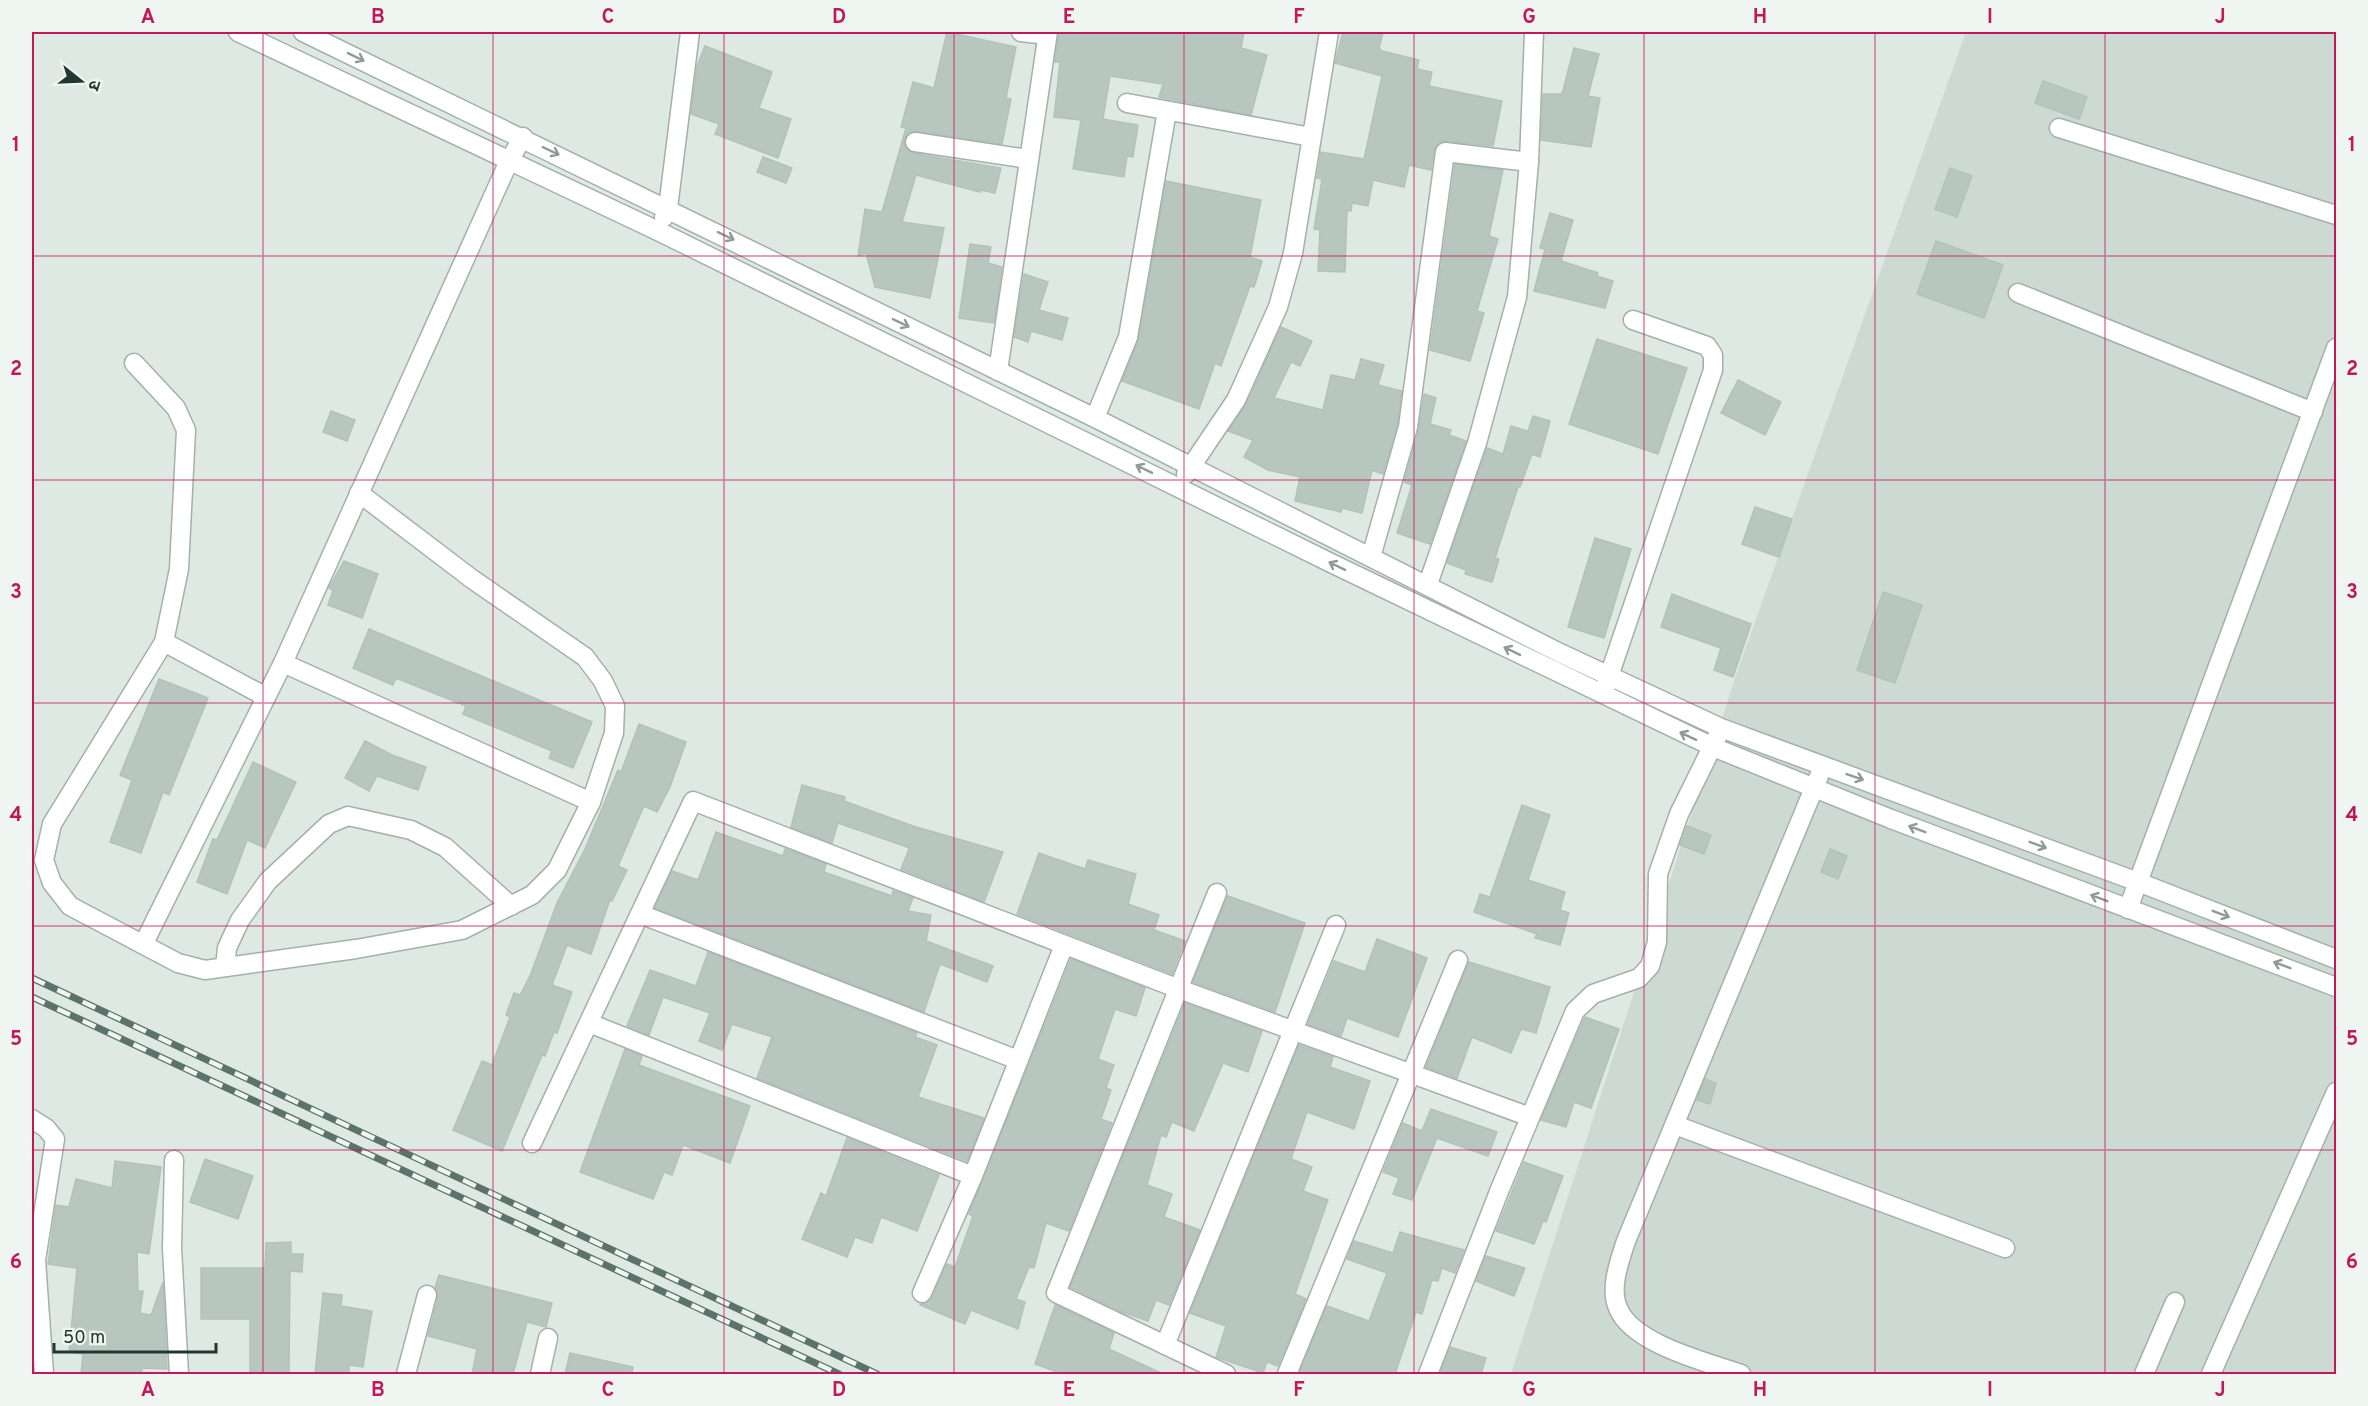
<svg xmlns="http://www.w3.org/2000/svg" width="2368" height="1406" font-family="Overpass,'Noto Sans Devanagari',sans-serif">
  <rect width="100%" height="100%" fill="#dfe9e4"/>
  <path fill="#cdd9d3" d="M1966,32H2336V1374H1511L1736,675Z"/>
  <g fill="#b8c6c0" stroke="#b2c2bb" stroke-width="1.5">
    <path d="M947,32L1016,47L1006,98L1011,99L1002,144L917,131L910,132L904,140L905,147L913,153L1001,168L995,193L981,190L980,192L916,175L902,222L944,228L930,298L875,287L866,253L858,256L865,209L882,212L906,128L901,127L913,82L934,88Z"/>
    <path d="M1059,32H1244L1241,48L1267,55L1251,115L1164,98L1159,97L1163,84L1110,76L1103,119L1138,125L1133,157L1127,156L1124,177L1073,169L1081,120L1054,117L1060,62H1055Z"/>
    <path d="M1343,32H1383L1379,48L1382,51L1419,60L1417,69L1432,72L1429,86L1502,101L1493,146L1441,141L1434,150L1431,170L1409,165L1404,187L1373,180L1368,206L1352,203L1351,211H1347L1345,272L1318,271L1320,230L1314,229L1322,179L1317,178L1321,152L1364,159L1382,76L1335,63Z"/>
    <path d="M705,46L772,72L759,108L791,119L778,158L715,134L719,124L691,114L697,66Z"/>
    <path d="M1574,48L1599,54L1588,96L1600,98L1591,147L1541,140L1543,94H1562Z"/>
    <path d="M2043,81L2087,97L2079,119L2035,103Z"/>
    <path d="M763,157L792,168L786,183L757,172Z"/>
    <path d="M1455,164L1503,170L1489,236L1498,239L1477,311L1484,313L1470,361L1430,350Z"/>
    <path d="M1950,168L1972,176L1957,217L1935,209Z"/>
    <path d="M1166,181L1261,200L1250,257L1262,261L1254,287L1250,286L1221,366L1215,363L1199,409L1122,381L1139,339Z"/>
    <path d="M1550,213L1573,220L1561,261L1598,273L1597,276L1613,281L1605,308L1534,291L1545,249L1540,248Z"/>
    <path d="M1936,241L2003,265L1984,318L1917,294Z"/>
    <path d="M970,244L991,247L988,263L1002,267L994,323L959,318Z"/>
    <path d="M1024,274L1048,282L1039,310L1068,318L1062,340L1031,331L1028,342L1014,337Z"/>
    <path d="M1281,327L1312,341L1300,366L1291,362L1274,398L1323,410L1331,375L1355,380L1361,359L1384,365L1378,385L1402,391L1397,425L1383,474L1372,470L1362,513L1342,508L1341,512L1295,501L1300,477L1268,470L1244,457L1253,440L1228,431L1246,405Z"/>
    <path d="M1597,339L1687,368L1658,454L1569,424Z"/>
    <path d="M1738,380L1781,402L1765,435L1721,413Z"/>
    <path d="M1424,394L1436,398L1430,424L1451,430L1449,435L1466,441L1430,544L1397,533L1412,485L1404,482L1419,430Z"/>
    <path d="M331,411L355,420L347,441L323,432Z"/>
    <path d="M1533,416L1550,421L1540,457L1532,454L1520,487H1518L1495,558L1499,559L1492,582L1465,574L1466,570L1447,563L1487,448L1503,454L1511,426L1528,431Z"/>
    <path d="M1755,507L1792,519L1779,557L1742,544Z"/>
    <path d="M1595,538L1631,549L1604,638L1568,627Z"/>
    <path d="M344,561L378,574L362,618L328,605L333,590L329,588Z"/>
    <path d="M1883,592L1922,605L1895,683L1857,670Z"/>
    <path d="M1672,594L1751,624L1733,677L1714,670L1721,648L1661,627Z"/>
    <path d="M369,629L592,722L573,768L549,758L552,751L463,714L466,706L396,678L393,685L353,668Z"/>
    <path d="M159,679L208,698L169,795L163,792L141,853L110,842L132,780L120,775Z"/>
    <path d="M639,724L686,742L670,787L657,812L644,806L618,866L627,870L612,901L610,900L591,954L567,945L552,985L572,992L557,1033L554,1032L545,1056L542,1055L502,1151L453,1130L482,1061L492,1065L510,1017L506,1015L514,993L520,995L530,976L557,903L585,849L618,770L621,772Z"/>
    <path d="M365,741L392,755L426,767L418,790L377,776L369,791L345,778Z"/>
    <path d="M253,762L296,782L265,848L247,840L227,894L197,882L213,839L217,840Z"/>
    <path d="M802,785L845,797L844,801L913,826L1003,852L984,902L901,869L909,849L907,847L838,823L832,843L791,827Z"/>
    <path d="M1522,805L1550,815L1528,880L1565,892L1560,910L1569,913L1560,945L1535,938L1537,934L1474,912L1480,894L1490,897Z"/>
    <path d="M1687,826L1711,835L1704,854L1680,845Z"/>
    <path d="M716,832L783,856L785,849L826,864L824,872L892,896L893,891L913,898L908,911L931,915L926,941L993,966L987,982L940,964L924,1012L655,908L672,871L698,880Z"/>
    <path d="M1830,849L1847,856L1838,879L1821,872Z"/>
    <path d="M1039,853L1085,869L1088,860L1136,874L1128,904L1159,915L1154,930L1185,941L1172,974L1017,914Z"/>
    <path d="M1228,896L1305,923L1275,1012L1193,982Z"/>
    <path d="M1377,939L1427,958L1398,1037L1347,1018L1341,1036L1308,1024L1334,961L1365,972Z"/>
    <path d="M708,952L917,1033L915,1037L937,1045L918,1097L984,1118L967,1161L757,1078L772,1037L732,1024L722,1050L699,1041L710,1013L663,997L649,1035L627,1026L650,970L696,986Z"/>
    <path d="M1071,959L1145,988L1136,1016L1115,1009L1098,1059L1114,1065L1106,1088L1111,1090L1101,1119L1112,1123L1069,1231L1046,1223L1034,1268L1029,1267L1016,1299L1025,1302L1018,1329L971,1310L965,1324L920,1305L932,1298L947,1264L955,1267L973,1216L969,1214Z"/>
    <path d="M1469,962L1550,987L1536,1033L1521,1029L1511,1053L1472,1037L1457,1078L1426,1067Z"/>
    <path d="M1185,1003L1262,1031L1248,1072L1223,1063L1194,1131L1172,1122L1166,1137L1161,1135L1147,1185L1172,1194L1164,1217L1200,1230L1169,1305L1156,1300L1148,1321L1122,1312L1070,1287Z"/>
    <path d="M1585,1017L1619,1029L1591,1108L1574,1102L1566,1127L1541,1120Z"/>
    <path d="M1299,1045L1333,1057L1330,1067L1370,1081L1354,1129L1307,1112L1291,1159L1312,1167L1303,1191L1328,1200L1295,1294L1306,1299L1278,1366L1267,1362L1263,1373L1216,1357L1226,1326L1190,1313Z"/>
    <path d="M625,1049L642,1056L639,1065L750,1106L730,1163L683,1145L672,1175L664,1172L653,1199L580,1172Z"/>
    <path d="M1705,1079L1716,1083L1710,1104L1697,1100Z"/>
    <path d="M1431,1109L1497,1132L1488,1156L1437,1138L1412,1200L1393,1194L1399,1178L1383,1172L1403,1123L1422,1131Z"/>
    <path d="M847,1138L939,1175L917,1231L881,1217L872,1243L855,1237L847,1257L802,1239L821,1193L826,1196Z"/>
    <path d="M205,1159L253,1176L238,1219L190,1202Z"/>
    <path d="M115,1161L161,1167L149,1254L137,1252L138,1291H143L140,1313L151,1315L163,1282L167,1369L142,1368V1374H81L83,1354L69,1352L77,1268L48,1264L56,1205L69,1207L76,1179L112,1188Z"/>
    <path d="M1524,1162L1563,1176L1546,1222L1543,1221L1534,1244L1496,1231Z"/>
    <path d="M1400,1232L1464,1250L1455,1273L1442,1268L1438,1281L1432,1280L1422,1314L1416,1312L1395,1374L1299,1373L1327,1306L1369,1321L1387,1273L1347,1259L1354,1241L1393,1253Z"/>
    <path d="M291,1242V1254H303L302,1272L290,1271L289,1372H250V1319H201V1268H265L266,1243Z"/>
    <path d="M1486,1256L1525,1268L1514,1296L1476,1281Z"/>
    <path d="M439,1275L552,1303L546,1327L527,1322L513,1374H472L477,1349L428,1336L438,1298L435,1288Z"/>
    <path d="M323,1293L342,1295L341,1306L372,1311L363,1367L349,1365V1374H315Z"/>
    <path d="M1055,1305L1114,1333L1109,1349L1163,1374H1063L1035,1364Z"/>
    <path d="M1450,1347L1486,1358L1481,1374H1440Z"/>
    <path d="M570,1353L633,1367L632,1374H565Z"/>
  </g>
  <g fill="none" stroke-linecap="round" stroke-linejoin="round">
    <defs>
      <g id="minor">
        <path d="M238,32L658,231L1331,563L1713,747L1891,819L2336,987"/>
        <path d="M303,32L1095,418L1560,653L1721,728L2138,882L2336,959"/>
        <path d="M1021,32L1047,35"/>
        <path d="M1127,103L1311,137"/>
        <path d="M2059,128L2336,215"/>
        <path d="M523,137L509,161L283,663L591,802"/>
        <path d="M915,142L1028,159"/>
        <path d="M664,217L668,208L690,32"/>
        <path d="M2018,293L2313,412"/>
        <path d="M134,363L176,408L186,430L179,569L164,642L52,824L44,860L52,883L70,906L178,963L205,970L356,949L462,930L532,895L557,870L591,802L614,733L615,706L603,681L585,657L472,579L359,493"/>
        <path d="M998,371L1048,32"/>
        <path d="M1095,418L1128,337L1167,111"/>
        <path d="M1186,474L1236,400L1278,307L1293,253L1329,32"/>
        <path d="M1371,557L1408,427L1445,152L1529,162"/>
        <path d="M1428,584L1477,443L1517,297L1529,162L1534,32"/>
        <path d="M164,642L266,697"/>
        <path d="M1605,688L1713,370V355L1707,346L1633,320"/>
        <path d="M1217,893L1056,1293L1226,1374"/>
        <path d="M2128,909L2336,348"/>
        <path d="M640,914L1018,1060"/>
        <path d="M144,943L283,663"/>
        <path d="M225,967L227,948L240,920L268,881L329,824L348,816L411,830L445,847L511,906"/>
        <path d="M589,1023L973,1176"/>
        <path d="M32,1119L46,1128L55,1139L36,1260L44,1374"/>
        <path d="M1675,1125L2005,1248"/>
        <path d="M532,1143L693,801L1179,989L1530,1117"/>
        <path d="M174,1160L172,1248L179,1374"/>
        <path d="M922,1293L973,1176L1064,945"/>
        <path d="M1165,1345L1336,925"/>
        <path d="M406,1374L427,1295"/>
        <path d="M540,1374L548,1338"/>
        <path d="M1287,1374L1458,960"/>
        <path d="M1428,1374L1500,1189L1575,1011L1593,994L1639,978L1650,966L1657,942L1658,874L1679,814L1717,737"/>
        <path d="M1741,1374C1707,1362 1632,1344 1618,1308C1609,1288 1620,1260 1626,1241L1819,776"/>
        <path d="M2144,1374L2175,1302"/>
        <path d="M2211,1374L2336,1092"/>
      </g>
    </defs>
    <use href="#minor" stroke="#a3b0ab" stroke-width="21"/>
    <use href="#minor" stroke="#fff" stroke-width="18"/>
    <defs>
      <g id="rail">
        <path d="M32,978L877,1374"/>
        <path d="M32,997L839,1374"/>
      </g>
    </defs>
    <use href="#rail" stroke="#5c736c" stroke-width="7"/>
    <use href="#rail" stroke="#eff6f2" stroke-width="4.5" stroke-dasharray="14" stroke-linecap="butt"/>
  </g>
  <defs><path id="oneway-shaft" d="M-6 0H5M1.5-3L5.5 0L1.5 3" fill="none" stroke-width="1.6" stroke-linecap="round" stroke-linejoin="round" transform="scale(1.5)"/></defs>
  <g stroke="#909b98">
    <use href="#oneway-shaft" transform="translate(356 57) rotate(26)"/>
    <use href="#oneway-shaft" transform="translate(551 151) rotate(26)"/>
    <use href="#oneway-shaft" transform="translate(726 236) rotate(26)"/>
    <use href="#oneway-shaft" transform="translate(901 323) rotate(26)"/>
    <use href="#oneway-shaft" transform="translate(1144 469) rotate(-154)"/>
    <use href="#oneway-shaft" transform="translate(1337 566) rotate(-154)"/>
    <use href="#oneway-shaft" transform="translate(1512 651) rotate(-154)"/>
    <use href="#oneway-shaft" transform="translate(1688 736) rotate(-155)"/>
    <use href="#oneway-shaft" transform="translate(1855 777) rotate(19)"/>
    <use href="#oneway-shaft" transform="translate(1917 829) rotate(-159)"/>
    <use href="#oneway-shaft" transform="translate(2038 845) rotate(20)"/>
    <use href="#oneway-shaft" transform="translate(2099 898) rotate(-159)"/>
    <use href="#oneway-shaft" transform="translate(2221 914) rotate(21)"/>
    <use href="#oneway-shaft" transform="translate(2282 965) rotate(-159)"/>
  </g>
  <path fill="none" stroke="#c2185b" stroke-width="1.5" stroke-opacity="0.55" d="M263,32V1374M493,32V1374M724,32V1374M954,32V1374M1184,32V1374M1414,32V1374M1644,32V1374M1875,32V1374M2105,32V1374M32,256H2336M32,480H2336M32,703H2336M32,926H2336M32,1150H2336"/>
  <rect width="2368" height="1406" fill="none" stroke="#eff6f2" stroke-width="66"/>
  <g transform="translate(81 81) rotate(108)" stroke="#eff6f2" stroke-width="4.5" paint-order="stroke">
  <path d="M0-4.5L10 22L0 15L-10 22Z" fill="#223731"/>
  <text y="-9" font-size="16" font-weight="bold" text-anchor="middle" fill="#223731">उ</text>
  </g>
  <path d="M54 1343v9h162v-9" fill="none" stroke="#223731" stroke-width="3"/>
  <text x="63" y="1343" font-size="18" fill="#223731" stroke="#eff6f2" stroke-width="4.5" paint-order="stroke">50 m</text>
  <rect x="33" y="33" width="2302" height="1340" fill="none" stroke="#c2185b" stroke-width="2"/>
  <g font-size="20" text-anchor="middle" font-weight="bold" fill="#c2185b">
    <text x="148" y="23">A</text>
    <text x="378" y="23">B</text>
    <text x="608" y="23">C</text>
    <text x="839" y="23">D</text>
    <text x="1069" y="23">E</text>
    <text x="1299" y="23">F</text>
    <text x="1529" y="23">G</text>
    <text x="1760" y="23">H</text>
    <text x="1990" y="23">I</text>
    <text x="2220" y="23">J</text>
    <text x="16" y="151">1</text>
    <text x="2352" y="151">1</text>
    <text x="16" y="375">2</text>
    <text x="2352" y="375">2</text>
    <text x="16" y="598">3</text>
    <text x="2352" y="598">3</text>
    <text x="16" y="821">4</text>
    <text x="2352" y="821">4</text>
    <text x="16" y="1045">5</text>
    <text x="2352" y="1045">5</text>
    <text x="16" y="1268">6</text>
    <text x="2352" y="1268">6</text>
    <text x="148" y="1396">A</text>
    <text x="378" y="1396">B</text>
    <text x="608" y="1396">C</text>
    <text x="839" y="1396">D</text>
    <text x="1069" y="1396">E</text>
    <text x="1299" y="1396">F</text>
    <text x="1529" y="1396">G</text>
    <text x="1760" y="1396">H</text>
    <text x="1990" y="1396">I</text>
    <text x="2220" y="1396">J</text>
  </g>
</svg>
